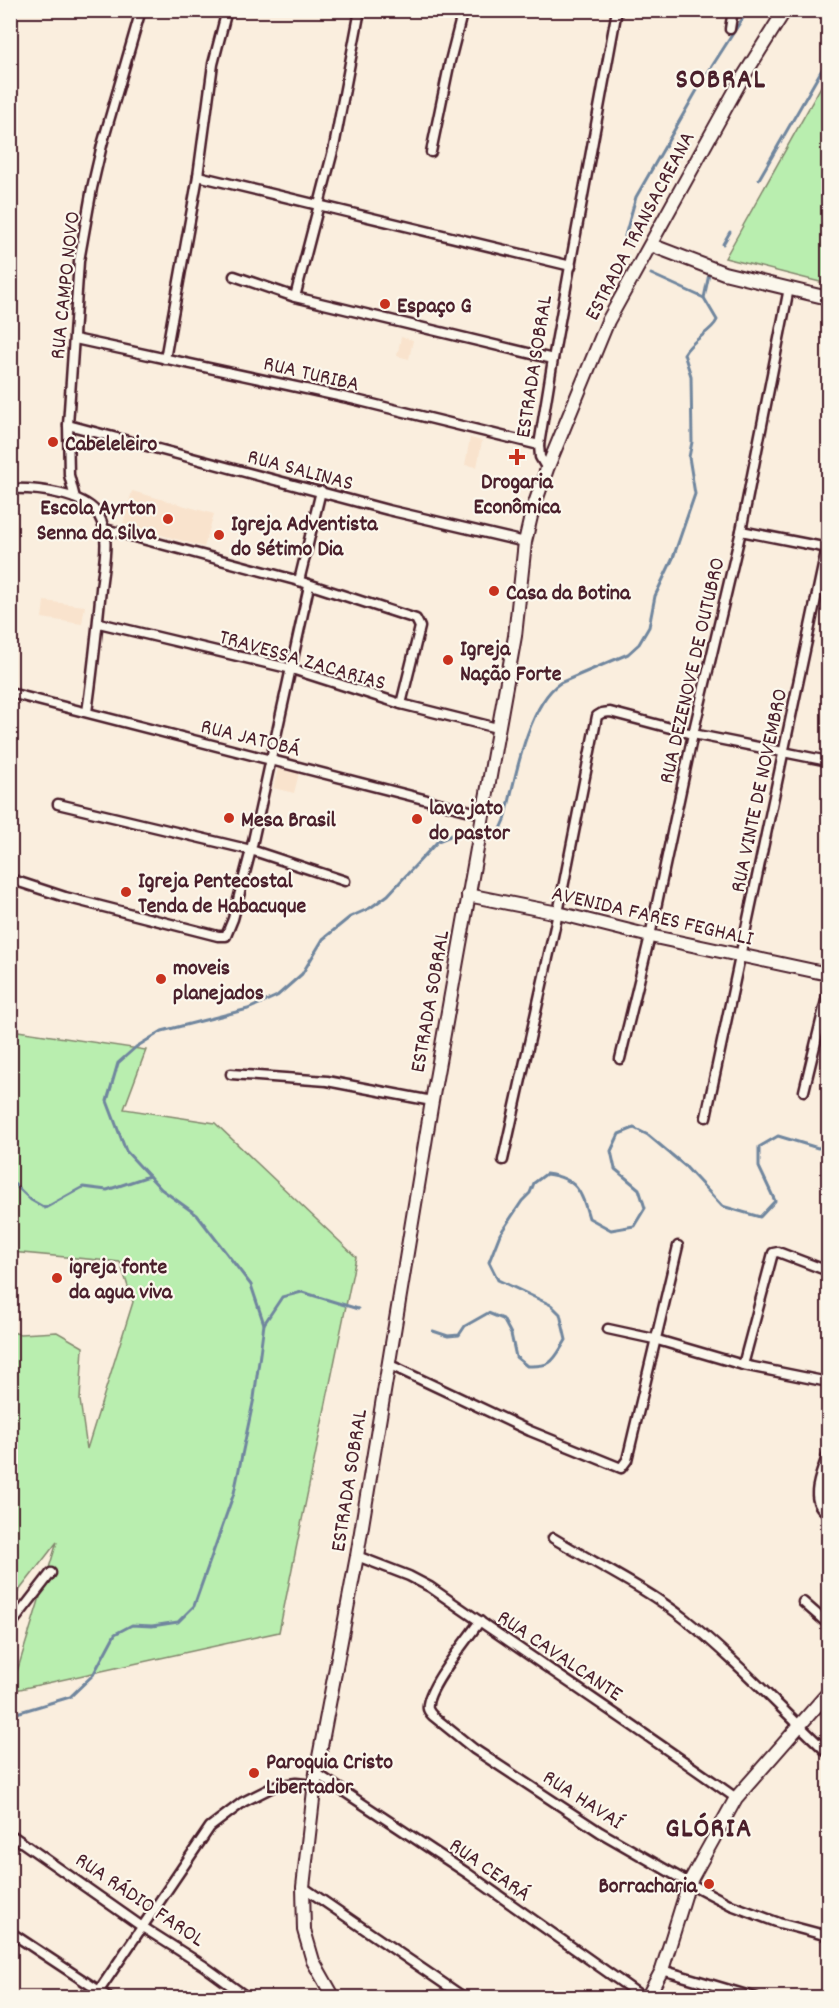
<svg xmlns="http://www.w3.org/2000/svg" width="839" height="2008" font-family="Dekko,sans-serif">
  <rect width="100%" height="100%" fill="#faeede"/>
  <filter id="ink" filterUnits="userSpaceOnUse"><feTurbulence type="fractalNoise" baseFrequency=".0167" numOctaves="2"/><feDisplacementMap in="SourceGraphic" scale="12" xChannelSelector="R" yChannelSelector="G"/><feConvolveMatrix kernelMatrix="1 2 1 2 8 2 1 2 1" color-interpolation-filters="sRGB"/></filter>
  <g filter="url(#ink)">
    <g fill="#f9e3cd">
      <path d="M401,337L413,340L409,359L397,356Z"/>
      <path d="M470,438L482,441L477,467L465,465Z"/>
      <path d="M132,491L214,514L204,547L123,524Z"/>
      <path d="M44,601L85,606L82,624L42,618Z"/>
      <path d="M278,768L299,773L294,793L273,788Z"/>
    </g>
    <g fill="#b9eeaf" stroke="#82866d" stroke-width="1.5">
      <path d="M828,74V284L725,258Z"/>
      <path d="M11,1030L146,1050L124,1109L215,1123L356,1257L279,1632L11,1691L57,1542L11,1601V1332L20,1334L57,1332L83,1347L80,1400L87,1449L133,1302L120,1262L11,1252Z"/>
    </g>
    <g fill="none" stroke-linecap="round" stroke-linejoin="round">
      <g stroke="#70869e" stroke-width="3">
        <path d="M759,179L828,59"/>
        <path d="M723,244L730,232"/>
        <path d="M631,247L625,236L636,197L700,85L748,10"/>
        <path d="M704,298L709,274"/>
        <path d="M494,834L501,829L505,820C514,783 527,705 560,683L628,654L639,644L649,627L655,596L673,558L695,494L689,457L692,442L691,376L684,354C692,339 712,332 717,320L704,298L651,274"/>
        <path d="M10,1180L31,1200L45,1208L83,1187L107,1190L149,1176"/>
        <path d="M264,1324L282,1297L302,1292L358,1309"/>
        <path d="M433,1331L448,1336L459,1335L465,1326L488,1313L503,1319L511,1334L516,1357L527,1366C553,1367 553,1361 566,1340L560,1314L551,1305L498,1280L489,1262L500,1234L522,1201L530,1193L534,1183L546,1174C577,1178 581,1191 589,1218L611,1230L634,1226L645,1208L639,1189L615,1169L611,1151L619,1134L634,1128L648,1135L685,1166L722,1206L760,1217L775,1201L759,1167V1147L778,1136L818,1148L828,1146"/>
        <path d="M10,1715L70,1697L93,1675L115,1634L132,1625L152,1626L178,1622L194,1606L234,1493L254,1398L264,1324L251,1285L197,1215L161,1189L126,1151L107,1101L118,1063L136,1047L162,1031L248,1009L277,996L302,974L323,939L350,917L370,908L388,895L438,841L460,832"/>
      </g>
      <defs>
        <g id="street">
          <path d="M730,29L733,10"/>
          <path d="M431,152L450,61L463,10"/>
          <path d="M198,176L571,266"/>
          <path d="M234,276L295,297L553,359"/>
          <path d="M295,297L334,147L360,10"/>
          <path d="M75,339L352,399L539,445"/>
          <path d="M165,359L198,176L213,64L227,10"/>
          <path d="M68,425L388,510L525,542"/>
          <path d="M547,469L540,457L539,445L553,359L617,10"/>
          <path d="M10,489C35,488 86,493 99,516C111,537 103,566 101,589C97,630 93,671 87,712"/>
          <path d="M75,498L69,475L68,425L79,261L92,188L102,145L141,10"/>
          <path d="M105,529L299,581L416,619L420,627L401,704"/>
          <path d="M741,531L828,548"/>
          <path d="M299,581L321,491"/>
          <path d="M99,623L292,669L401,704L497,728"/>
          <path d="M10,693L482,814"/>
          <path d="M58,804L251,850L345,881"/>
          <path d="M10,879L65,897L218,936H226L233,919L251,850L309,586"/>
          <path d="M620,1059L650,936L693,734L741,531L789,288"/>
          <path d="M231,1074L327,1081L432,1101"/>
          <path d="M804,1091L828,992"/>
          <path d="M706,1117L828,542"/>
          <path d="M503,1160L558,913L597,716L602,713L610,712L693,734L828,761"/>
          <path d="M608,1329L654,1339L743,1365L828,1382"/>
          <path d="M388,1364L530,1431L621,1468L627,1460L678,1246"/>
          <path d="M743,1365L773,1253L778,1252L828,1271"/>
          <path d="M828,1453C823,1471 806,1501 828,1513"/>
          <path d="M553,1538C596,1564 646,1588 685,1619C736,1660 781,1709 828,1753"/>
          <path d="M357,1556L409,1576L430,1587C532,1658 635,1726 736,1798"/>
          <path d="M803,1602L828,1624"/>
          <path d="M480,1621C469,1637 424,1691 428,1709C429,1712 431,1714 433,1716L474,1749L600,1832L689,1883L731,1905L779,1923L828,1936"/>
          <path d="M10,1626L51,1573"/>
          <path d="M316,1773L467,1873L644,1998"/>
          <path d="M10,1834L141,1926L204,1966L248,1998"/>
          <path d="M303,1887L465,1998"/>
          <path d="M10,1932L110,1998"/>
          <path d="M662,1970L757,1998"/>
          <path d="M94,1998L210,1827L243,1802L275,1786L296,1783L315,1785"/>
        </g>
        <g id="secondary">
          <path d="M651,245L724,273L828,298"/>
          <path d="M468,895L558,913L650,936L828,974"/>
          <path d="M334,1998L313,1961L304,1930L303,1887L316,1773L357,1556L432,1101L515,636L525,542L532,512L547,469L608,321L740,82L785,10"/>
          <path d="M647,1998L662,1970L689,1883L736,1798L828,1693"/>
        </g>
      </defs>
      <use href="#street" stroke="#4a1f2b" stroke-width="13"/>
      <use href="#secondary" stroke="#4a1f2b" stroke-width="16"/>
      <use href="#street" stroke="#fbf7ec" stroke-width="8"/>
      <use href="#secondary" stroke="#fbf7ec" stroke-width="12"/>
    </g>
  </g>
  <g fill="#c8321e" stroke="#fbf7ec" stroke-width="2">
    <circle cx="385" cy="304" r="6"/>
    <circle cx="53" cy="442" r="6"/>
    <path d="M514 448h6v6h6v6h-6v6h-6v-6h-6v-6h6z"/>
    <circle cx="168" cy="519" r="6"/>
    <circle cx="219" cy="535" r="6"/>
    <circle cx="494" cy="591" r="6"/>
    <circle cx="448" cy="660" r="6"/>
    <circle cx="229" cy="818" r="6"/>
    <circle cx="417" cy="819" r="6"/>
    <circle cx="126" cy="892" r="6"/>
    <circle cx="161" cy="979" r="6"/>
    <circle cx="57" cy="1278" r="6"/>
    <circle cx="254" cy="1773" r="6"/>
    <circle cx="709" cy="1884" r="6"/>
  </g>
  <g text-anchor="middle" stroke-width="4.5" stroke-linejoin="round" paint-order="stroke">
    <g font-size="22" fill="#4a1f2b" stroke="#fbf7ec">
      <text transform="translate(638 225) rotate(-62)" y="8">ESTRADA TRANSACREANA</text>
      <text transform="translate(63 285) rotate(-84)" y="8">RUA CAMPO NOVO</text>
      <text transform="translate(532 366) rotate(-81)" y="8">ESTRADA SOBRAL</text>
      <text transform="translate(312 372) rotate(13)" y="8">RUA TURIBA</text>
      <text transform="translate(301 468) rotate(15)" y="8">RUA SALINAS</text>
      <text transform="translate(303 658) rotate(16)" y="8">TRAVESSA ZACARIAS</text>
      <text transform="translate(690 670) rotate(-77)" y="8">RUA DEZENOVE DE OUTUBRO</text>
      <text transform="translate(251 736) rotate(14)" y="8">RUA JATOBÁ</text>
      <text transform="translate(757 790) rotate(-78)" y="8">RUA VINTE DE NOVEMBRO</text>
      <text transform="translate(653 914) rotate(13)" y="8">AVENIDA FARES FEGHALI</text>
      <text transform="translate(428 1001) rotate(-80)" y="8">ESTRADA SOBRAL</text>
      <text transform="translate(347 1480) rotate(-81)" y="8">ESTRADA SOBRAL</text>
      <text transform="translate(561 1654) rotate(34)" y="8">RUA CAVALCANTE</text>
      <text transform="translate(584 1798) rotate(33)" y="8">RUA HAVAÍ</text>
      <text transform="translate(491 1868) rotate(35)" y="8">RUA CEARÁ</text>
      <text transform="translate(141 1898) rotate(34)" y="8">RUA RÁDIO FAROL</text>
    </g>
    <g font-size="22" font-weight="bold" fill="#4a1f2b" stroke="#fbf7ec" text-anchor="start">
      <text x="397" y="312">Espaço G</text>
      <text x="65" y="450">Cabeleleiro</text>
      <text x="517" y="488" text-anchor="middle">Drogaria<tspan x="517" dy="25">Econômica</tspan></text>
      <text x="156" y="514" text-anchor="end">Escola Ayrton<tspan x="156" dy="25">Senna da Silva</tspan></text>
      <text x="231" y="530">Igreja Adventista<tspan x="231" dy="25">do Sétimo Dia</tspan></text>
      <text x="506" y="599">Casa da Botina</text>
      <text x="460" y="655">Igreja<tspan x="460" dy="25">Nação Forte</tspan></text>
      <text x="429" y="814">lava jato<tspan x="429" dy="25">do pastor</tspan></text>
      <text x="241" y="826">Mesa Brasil</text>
      <text x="138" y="887">Igreja Pentecostal<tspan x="138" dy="25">Tenda de Habacuque</tspan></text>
      <text x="173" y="974">moveis<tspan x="173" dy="25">planejados</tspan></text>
      <text x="69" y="1273">igreja fonte<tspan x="69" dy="25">da agua viva</tspan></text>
      <text x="266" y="1768">Paroquia Cristo<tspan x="266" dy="25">Libertador</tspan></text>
      <text x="697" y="1892" text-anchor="end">Borracharia</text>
    </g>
    <g font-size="28" font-weight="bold" letter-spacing="1.5" fill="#4a1f2b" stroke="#fbf7ec">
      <text x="721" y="87">SOBRAL</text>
      <text x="709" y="1836">GLÓRIA</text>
    </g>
  </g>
  <rect width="839" height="2008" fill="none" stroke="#fbf7ec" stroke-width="36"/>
  <rect x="18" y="18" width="803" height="1972" fill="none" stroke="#4a1f2b" stroke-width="2" filter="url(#ink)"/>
</svg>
